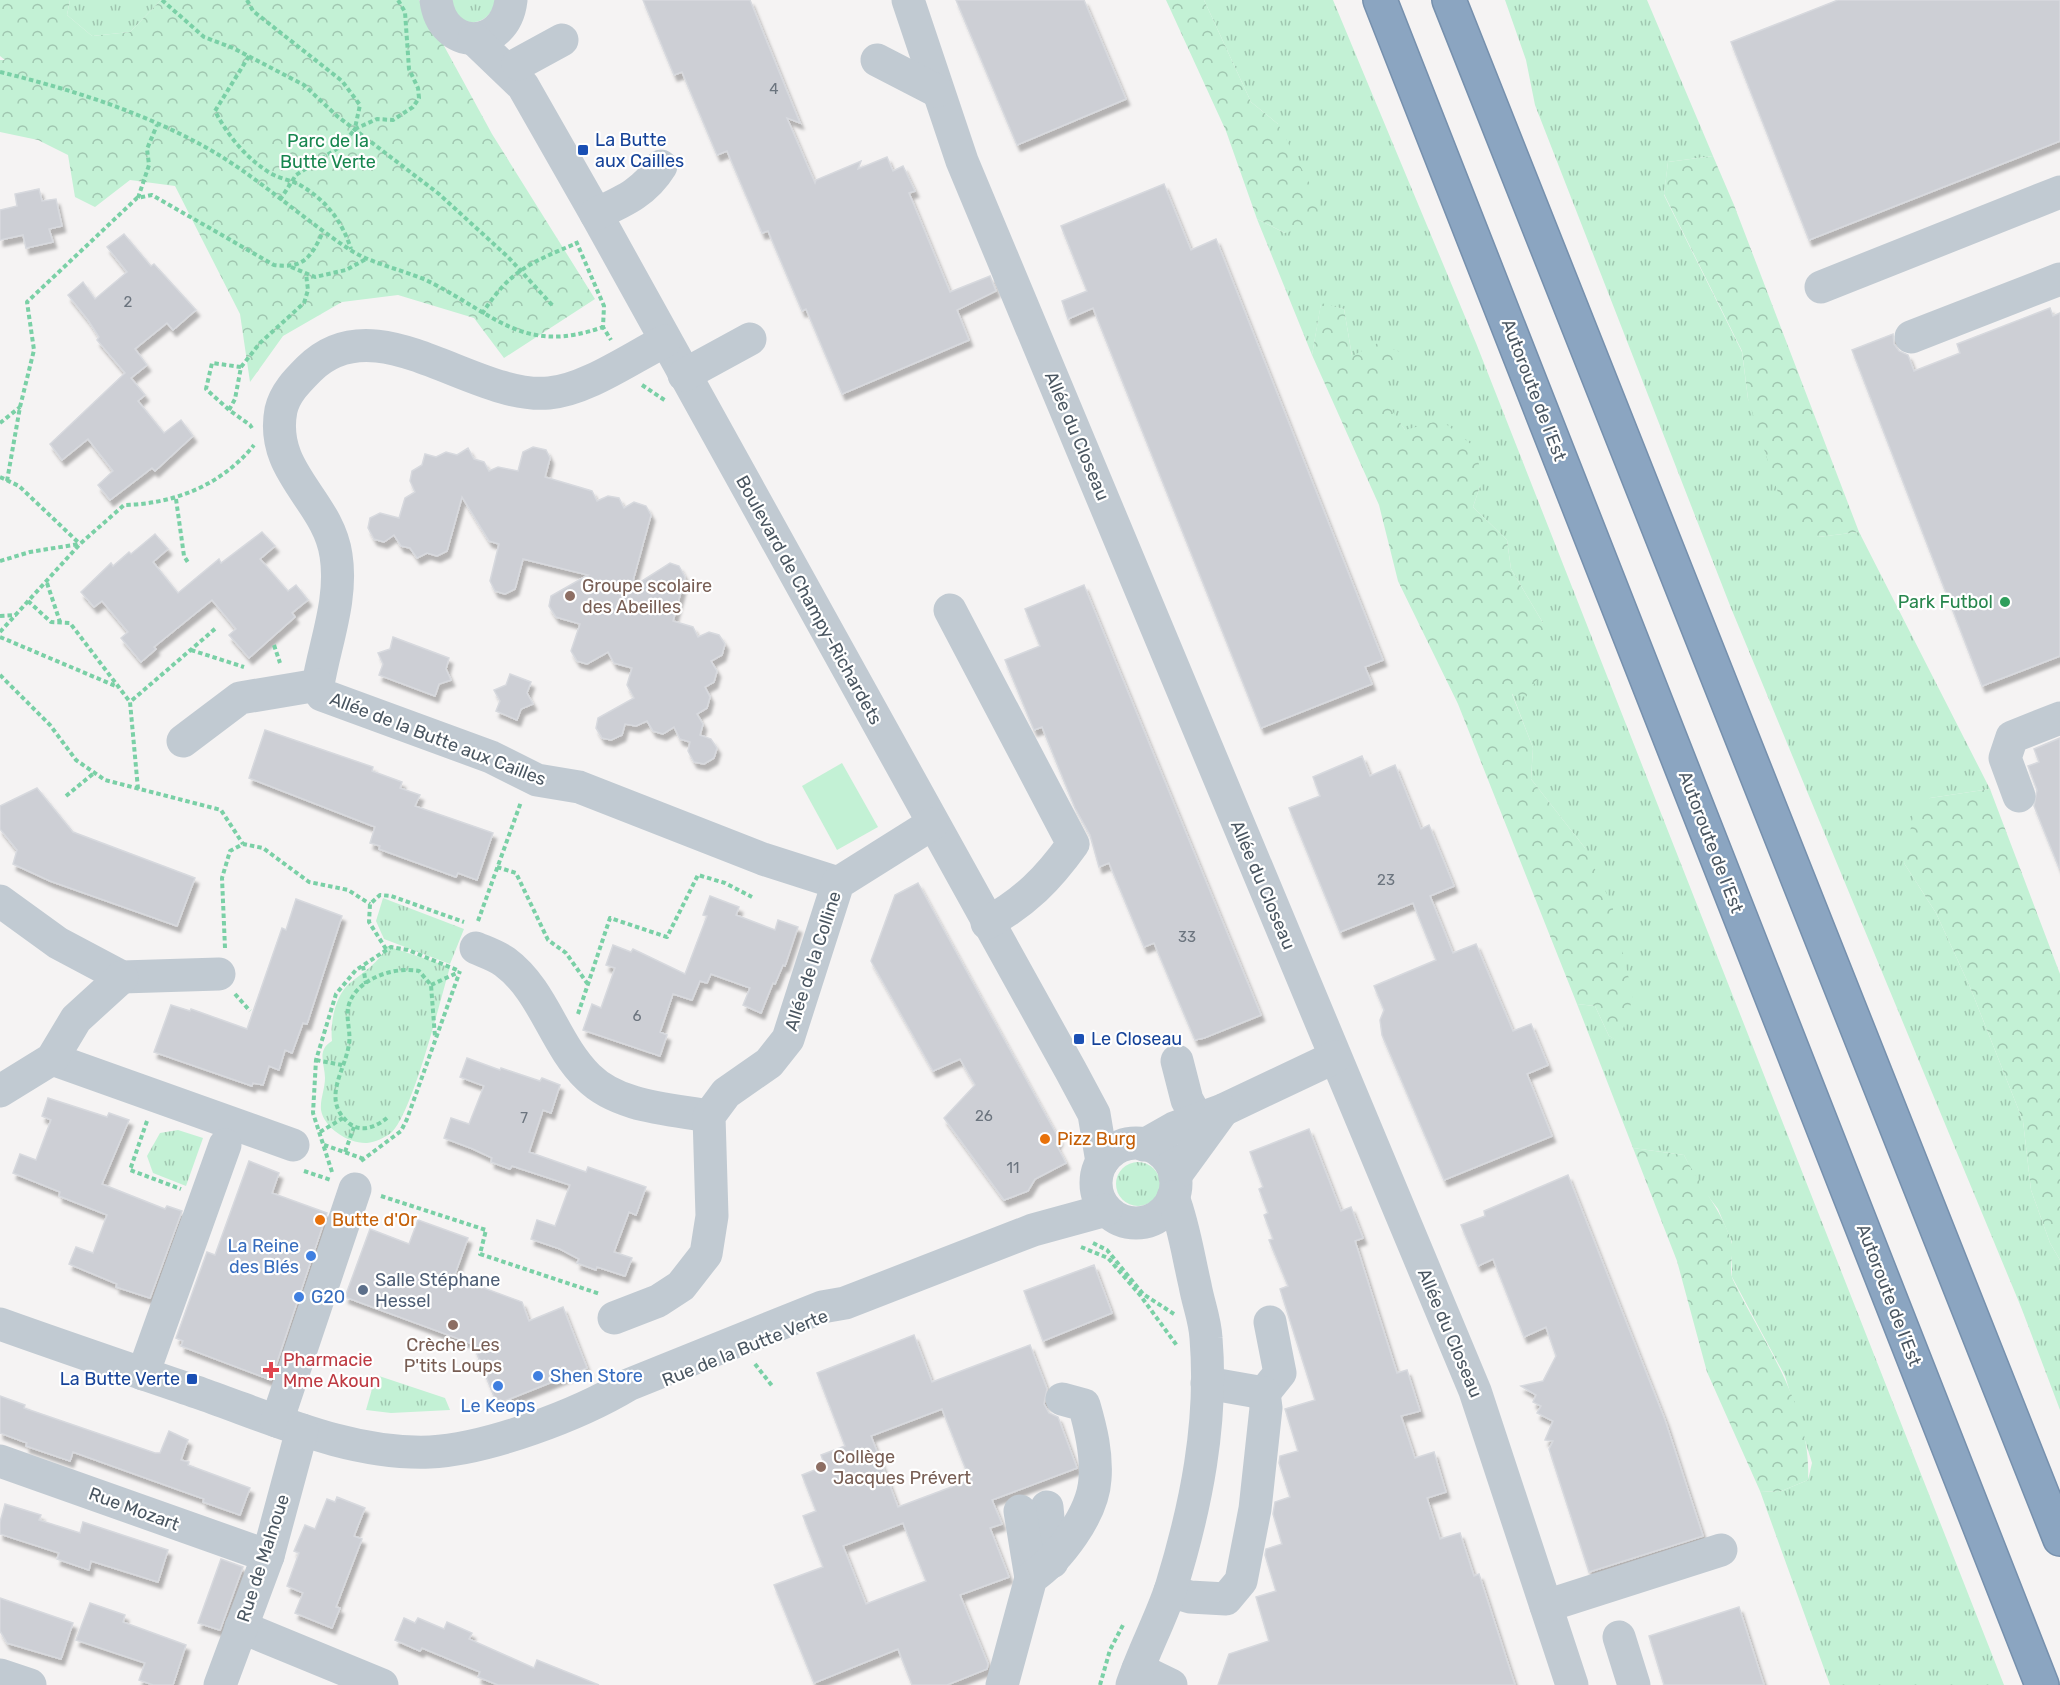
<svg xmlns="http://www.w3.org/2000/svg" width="2060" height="1685" font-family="Rubik,sans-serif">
  <defs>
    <pattern id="grass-tufts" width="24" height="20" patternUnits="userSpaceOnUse" patternTransform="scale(1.5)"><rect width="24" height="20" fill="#c3f1d5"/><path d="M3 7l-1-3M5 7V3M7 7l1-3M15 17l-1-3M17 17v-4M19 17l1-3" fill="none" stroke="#a0c6b0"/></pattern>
    <pattern id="forest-crowns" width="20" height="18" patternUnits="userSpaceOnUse" patternTransform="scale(1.5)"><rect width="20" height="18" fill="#c3f1d5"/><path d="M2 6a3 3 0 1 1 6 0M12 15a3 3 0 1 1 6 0" fill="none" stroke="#a0c6b0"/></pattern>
    <filter id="shadow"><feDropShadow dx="3.5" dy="6" stdDeviation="1.5" flood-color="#0004"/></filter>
  </defs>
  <rect width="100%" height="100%" fill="#f5f3f3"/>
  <g fill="url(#grass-tufts)">
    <path d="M70,0H161L130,32L92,36L67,15Z"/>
    <path d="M452,0H495C494,19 470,31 457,14C454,11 453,4 452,0Z"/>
    <path d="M1204,0H1333L1476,343L2004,1685H1830L1760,1491L1779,1492L1808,1480L1812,1463L1785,1376L1732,1277V1242L1718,1209L1698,1183L1684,1155L1633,1148L1577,1004L1595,1006L1609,1036L1619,1041L1585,848L1531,779L1533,748L1512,693L1543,623L1511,569L1507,540L1473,507L1480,486L1405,430L1352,356L1344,309L1321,304L1312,355L1257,219L1285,233L1278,124L1251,102Z"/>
    <path d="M1505,0H1647L1713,156L1668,162L1664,195L1742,352L1748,399L1818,537L1859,532L1990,789L1930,798L1904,863L1936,913L1970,987L2023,1121L2031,1190L2050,1243L2060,1260V1410L2021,1307L1731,608L1535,105L1526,60Z"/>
    <path d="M383,898L464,929L450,964L384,939L376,921Z"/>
    <path d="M387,946L450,967C440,1001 413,1111 392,1132C385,1138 375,1142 367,1143C349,1144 324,1128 321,1110C320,1099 325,1089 325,1078C325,1065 316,1050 332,1041C330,1023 335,995 350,983C363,972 379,963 387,946Z"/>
    <path d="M178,1130L203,1138L186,1186L153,1173L147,1156L160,1133Z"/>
    <circle cx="1138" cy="1184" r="22"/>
    <path d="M376,1375L445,1398L450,1410L391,1413L366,1410Z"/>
  </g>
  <g fill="url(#forest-crowns)">
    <path d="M0,0H70L67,15L92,36L130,32L161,0H419L492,134L595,299L504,358L474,318L398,295L342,302L283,336L250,382L240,314L175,186L130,180L95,207L75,197L68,155L38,140L0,132V60H5L0,56Z"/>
    <path d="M1166,0H1204L1251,102L1278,124L1320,203L1317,223L1285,233L1257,219L1226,131Z"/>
    <path d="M1713,156L1734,205L1859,532L1818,537L1782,505L1748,399L1742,351L1664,194L1668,162Z"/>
    <path d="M1321,303L1344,309L1352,356L1378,343L1400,352L1392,376L1371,379L1405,430L1441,420L1478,450L1480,486L1473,507L1507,540L1511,569L1543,623L1544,668L1526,697L1512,694L1533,748L1531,779L1585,848L1612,905L1633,997L1619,1042L1609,1036L1595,1006L1577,1004L1458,704L1398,581L1379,505L1312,355Z"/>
    <path d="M1990,789L2060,974V1260L2050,1243L2031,1190L2023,1121L1970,987L1936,913L1904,863L1914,811L1930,798Z"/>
    <path d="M1633,1148L1684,1155C1698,1183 1722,1211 1731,1240C1735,1252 1728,1268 1733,1280C1764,1344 1812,1407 1808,1480L1779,1492L1760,1491L1707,1372L1677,1261Z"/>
  </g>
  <path fill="#c3f1d5" d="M842,763L878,827L837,850L802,786Z"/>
  <g fill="#cdcfd5" stroke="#d7d9de" stroke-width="1.5" fill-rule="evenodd" filter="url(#shadow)">
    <path d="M643,0H750L800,123L787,118L815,183L816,180L861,161L858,169L887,157L893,171L903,166L915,191L909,193L950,292L990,276L996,291L957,310L969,340L842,394L806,309L802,311L768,231L762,233L727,151L717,155L682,72L674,75Z"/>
    <path d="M956,0H1084L1126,99L1017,145Z"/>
    <path d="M1838,0H2060V141L1809,240L1731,42Z"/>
    <path d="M1164,184L1191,250L1216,239L1383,660L1365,667L1372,684L1261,728L1093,308L1068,319L1062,301L1087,291L1061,226Z"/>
    <path d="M39,189L42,201L56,199L62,226L49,229L53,242L26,248L23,235L0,240V210L17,206L15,194Z"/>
    <path d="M124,234L151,266L154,264L196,310L173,330L167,323L135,349L147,365L131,378L145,395L138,401L164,433L181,420L193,436L155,471L152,468L110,500L98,485L113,471L88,439L62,460L50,444L125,373L97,340L99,337L88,320L68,295L83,282L95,299L127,272L107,247Z"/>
    <path d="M2050,308L2053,316L2060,313V656L1982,686L1852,350L1893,334L1894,344L1899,351L1908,355L1914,371L1960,353L1957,344Z"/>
    <path d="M533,447L546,450L550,458L545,477L592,491L597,501L608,496L619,498L624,508L634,502L646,506L651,515L631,588L670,563L679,566L685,577L673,621L693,627L698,637L709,632L719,635L725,644L722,655L711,661L717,671L714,682L705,687L710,697L707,708L697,714L703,724L700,735L711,739L717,748L714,758L704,764L694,762L688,751L690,742L680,739L674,727L663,734L653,731L647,721L636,726L625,724L622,735L611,740L602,738L596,728L598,718L634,698L627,685L632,668L614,663L608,652L587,664L577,661L571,651L580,624L556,617L549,606L551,596L588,575L523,559L515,589L505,594L495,591L490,581L499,544L489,541L462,497L447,551L437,556L427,553L417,558L410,548L401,546L394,535L384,542L374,539L368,528L370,518L380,513L399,518L405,498L415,492L410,481L412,471L422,465L425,454L436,457L446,452L457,455L468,448L474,459L484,462L489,471L498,467L518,471L523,452Z"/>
    <path d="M262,532L275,546L260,559L288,591L296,585L308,600L292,613L295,617L249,658L229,635L236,629L212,600L154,647L156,649L141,662L121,638L128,632L102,601L94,607L81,592L111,563L113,566L129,552L131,554L155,534L168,549L153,562L178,593L219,559L221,563Z"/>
    <path d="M1084,585L1261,1015L1204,1038L1195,1040L1154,943L1144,947L1109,863L1099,867L1090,835L1075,808L1042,727L1034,730L1005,660L1040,646L1025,609Z"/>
    <path d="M393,637L449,658L446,669L451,680L439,684L435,696L379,675L383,664L378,653L390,649Z"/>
    <path d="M510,674L531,682L527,693L533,704L521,709L517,720L496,711L500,701L494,690L506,685Z"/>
    <path d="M265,730L373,767L372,771L402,782L400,788L420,795L415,806L493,833L477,880L458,873L456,877L379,849L380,846L370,843L375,827L249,778Z"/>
    <path d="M2060,738V868H2059L2034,806L2037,790L2028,766L2039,762L2034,749Z"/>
    <path d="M1362,756L1370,776L1395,765L1421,829L1429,825L1454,886L1430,896L1453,953L1476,944L1513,1031L1531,1024L1548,1065L1527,1074L1552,1136L1444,1180L1382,1035L1380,1020L1384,1010L1374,986L1436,960L1413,903L1340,932L1289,808L1320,796L1313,777Z"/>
    <path d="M37,788L73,832L195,878L177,926L50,881L13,864L17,850L0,829V806Z"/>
    <path d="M918,883L1059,1139L1056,1144L1066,1163L1035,1179L1028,1191L1004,1200L944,1118L975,1085L960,1059L933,1071L871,961L895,895Z"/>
    <path d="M710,896L739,907L736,915L775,930L778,920L798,927L785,966L783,965L775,984L773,983L761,1013L743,1005L750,988L711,974L707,983L700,981L692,1000L673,994L660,1032L667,1035L660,1056L583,1030L592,1004L601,1008L615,968L606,965L613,945L631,952L633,949L685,974L707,916L703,915Z"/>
    <path d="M296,899L342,916L307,1024L303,1023L292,1053L285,1050L279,1070L269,1066L263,1085L253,1083L252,1086L154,1052L171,1005L190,1011L191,1009L247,1029L282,928L286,930Z"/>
    <path d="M467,1058L500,1070L501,1068L540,1081L542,1078L560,1085L551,1113L543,1110L529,1152L586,1172L588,1167L646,1187L636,1215L629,1212L614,1252L632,1258L625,1276L597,1267L596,1270L577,1263L579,1259L560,1249L531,1239L537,1220L555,1226L570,1185L512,1166L510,1169L491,1162L492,1158L473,1149L444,1138L451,1118L469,1124L484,1086L460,1077Z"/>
    <path d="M48,1098L107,1117L109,1113L129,1120L102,1184L165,1209L167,1206L182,1211L150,1298L116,1287L117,1284L69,1264L76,1247L93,1253L107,1215L59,1196L60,1192L13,1173L20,1154L36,1160L51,1120L42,1116Z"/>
    <path d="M1309,1129L1341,1211L1351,1207L1363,1238L1355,1241L1397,1373L1407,1370L1420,1411L1401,1416L1415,1458L1434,1452L1446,1492L1427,1498L1440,1539L1460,1533L1474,1576L1479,1574L1515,1685H1218L1229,1654L1269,1641L1256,1597L1276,1591L1265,1555L1266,1549L1282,1544L1273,1514L1275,1502L1290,1497L1279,1463L1280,1456L1298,1451L1285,1409L1315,1400L1280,1289L1288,1286L1269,1240L1273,1239L1264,1215L1268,1213L1259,1189L1263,1187L1250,1152Z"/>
    <path d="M249,1161L279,1173L272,1193L327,1213L271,1380L181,1346L183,1341L176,1338L207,1252L215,1255Z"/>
    <path d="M1568,1175L1665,1420L1703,1536L1589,1572L1549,1449L1553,1441L1545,1440L1553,1421L1537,1413L1541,1406L1533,1402L1536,1395L1521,1386L1543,1381L1556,1356L1546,1327L1524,1337L1493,1259L1478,1266L1461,1225L1485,1216L1484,1211Z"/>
    <path d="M418,1220L468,1238L454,1277L522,1302L529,1321L563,1307L587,1368L497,1404L473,1344L345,1297L370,1229L409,1244Z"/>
    <path d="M1094,1265L1112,1313L1043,1341L1024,1291Z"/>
    <path d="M914,1335L932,1382L1030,1345L1047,1389L1044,1404L1049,1413L1058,1417L1077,1468L992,1500L1002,1524L990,1528L1009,1577L960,1595L988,1664L987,1669L947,1685H912L898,1649L814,1683L774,1585L823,1567L803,1516L816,1511L802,1475L825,1466L821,1455L845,1446L817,1373ZM942,1409L970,1480L898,1507L871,1436ZM903,1523L926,1581L866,1604L843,1546Z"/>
    <path d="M0,1396L25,1405L24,1408L155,1453H160L169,1431L188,1440L181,1460L189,1462L188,1465L250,1488L240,1515L203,1502L204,1499L73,1452L70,1461L26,1446L27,1443L0,1433Z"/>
    <path d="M337,1497L365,1508L354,1536L362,1539L336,1607L340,1608L332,1628L295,1613L303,1593L287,1586L299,1553L294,1551L305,1525L315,1529L327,1499L335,1502Z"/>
    <path d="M5,1504L41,1515L39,1520L80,1533L83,1522L168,1550L158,1582L91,1561L89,1570L57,1559L59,1553L0,1534V1522Z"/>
    <path d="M221,1559L243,1567L220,1630L198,1623Z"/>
    <path d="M0,1598L73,1623L61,1659L7,1643L0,1631Z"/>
    <path d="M90,1603L125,1615L123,1622L186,1645L173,1685H153L139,1680L145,1663L76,1640Z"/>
    <path d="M1739,1607L1764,1685H1664L1649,1636Z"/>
    <path d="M404,1618L415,1623L418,1618L444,1629L447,1622L472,1633L469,1639L534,1668L537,1660L599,1685H498L478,1677L480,1672L422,1648L420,1651L395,1640Z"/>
  </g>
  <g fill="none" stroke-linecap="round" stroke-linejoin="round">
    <defs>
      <g id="highway">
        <path d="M1380,0L2042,1685"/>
        <path d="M1449,0L2060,1539"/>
      </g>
    </defs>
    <use href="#highway" stroke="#7690ad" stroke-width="36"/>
    <g stroke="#7ad0a6" stroke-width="4" stroke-dasharray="4.5 3" stroke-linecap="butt">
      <path d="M162,0L204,37L233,48L304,85L337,116L439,194L508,257L553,306"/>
      <path d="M247,0L253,11L342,81L360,105L355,128"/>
      <path d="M249,56L215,111C228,136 246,158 270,173C280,179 291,180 300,185C326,200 342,221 351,249"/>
      <path d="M0,72C66,88 136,110 196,142C252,171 299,217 352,251C377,266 406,270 432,283C496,316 525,355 603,327"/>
      <path d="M138,198L149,165L147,149L157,125"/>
      <path d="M280,200L296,175L341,146L355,129L377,119L393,120L413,107L419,98L418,88L409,69L405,12L398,0"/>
      <path d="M576,241L604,306L603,327L611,340"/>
      <path d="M291,267L315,277L346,270L366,259"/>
      <path d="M482,314C510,270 530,263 577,243"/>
      <path d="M241,367L260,343L304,303L308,290L306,274"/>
      <path d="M642,385L666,401"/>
      <path d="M229,410L235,399L241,367L212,363L206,389L227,408L229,410L250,425L252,428"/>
      <path d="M0,423L20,407"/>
      <path d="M0,477L19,486L80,544"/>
      <path d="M7,481L20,407L34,350L27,302L137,198L152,195L274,265C304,269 311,257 323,232"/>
      <path d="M176,499L184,556L189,564"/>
      <path d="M0,561L30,552L79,544"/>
      <path d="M47,583L60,622"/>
      <path d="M28,601L51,622L70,623L130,702"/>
      <path d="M0,616L16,615"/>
      <path d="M0,632L80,544L124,505C174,504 222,485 254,445"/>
      <path d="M0,637L118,687"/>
      <path d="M274,645L280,663"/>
      <path d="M191,650L244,667"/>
      <path d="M0,675L50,725L76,760L105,780L221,810L243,844"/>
      <path d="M138,789L130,702L216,628"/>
      <path d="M66,796L94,773"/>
      <path d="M497,867L516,873L548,940L566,953L587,983"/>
      <path d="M478,921L521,802"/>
      <path d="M225,948L222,878L230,851L243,844L263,848L309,882L348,890L370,904"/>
      <path d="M386,949L369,922L370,904L380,895L391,896L464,922"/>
      <path d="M363,966L366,984"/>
      <path d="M431,985L459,972"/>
      <path d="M235,994L250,1011"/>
      <path d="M578,1014L610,918L667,937L698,875L725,883L752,897"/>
      <path d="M316,1060L342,1065"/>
      <path d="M387,1118C377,1126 363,1133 350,1124C320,1100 345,1072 349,1044C351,1033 346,1019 348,1008C354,979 394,966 419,971L431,985L435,1037"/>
      <path d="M147,1121L130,1170L181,1189"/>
      <path d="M320,1132L343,1118"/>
      <path d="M324,1145L364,1159"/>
      <path d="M345,1152L354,1127"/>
      <path d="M361,1161L401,1131L407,1119L460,971"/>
      <path d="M304,1171L331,1180"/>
      <path d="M332,1172L313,1113L316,1060L336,994L356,970L391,947L408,950L457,970"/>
      <path d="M381,1196L486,1230L480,1254L600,1294"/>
      <path d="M1093,1243L1107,1250L1143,1294L1174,1314"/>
      <path d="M1081,1247L1108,1258L1140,1295L1178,1347"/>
      <path d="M755,1364L773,1387"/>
      <path d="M1100,1685L1110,1650L1124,1623"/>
    </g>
    <g stroke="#c1cad2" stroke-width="33">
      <path d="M436,0C442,51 505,52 511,0"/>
      <path d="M908,0L962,161L1475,1391L1572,1685"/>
      <path d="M474,39L523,86L596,214L1071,1071L1094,1114L1102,1162"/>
      <path d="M877,60L937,91"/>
      <path d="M518,64L562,40"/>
      <path d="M596,214C624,201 645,192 661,166"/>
      <path d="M1821,287L2060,192"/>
      <path d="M1911,337L2060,279"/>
      <path d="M665,341C631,358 586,390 549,393C472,400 376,302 309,369C297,381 285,393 281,410C269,472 328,500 336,555C343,599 325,643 318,685L322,695L491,757L537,780L579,787L763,859L838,883"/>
      <path d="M684,375L750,339"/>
      <path d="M950,610L1073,844C1048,879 1025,902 987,923"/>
      <path d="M183,741L240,698L318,685"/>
      <path d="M2019,796L2005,758L2012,737L2060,718"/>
      <path d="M0,901L58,943L122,977L219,974"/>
      <path d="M476,948C485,952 497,956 505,962C544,991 554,1044 588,1077C618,1107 669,1109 709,1116"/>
      <path d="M52,1059L293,1145"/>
      <path d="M1177,1061L1187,1100L1197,1118"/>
      <path d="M0,1091L52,1059L76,1019L122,977"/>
      <circle cx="1136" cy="1183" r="40"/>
      <path d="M1144,1145L1174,1128L1223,1110L1335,1057"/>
      <path d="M1175,1176L1223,1110"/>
      <path d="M614,1318L658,1301L681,1286L706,1254L712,1216L709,1116L726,1093L769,1063L788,1039L838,883L932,824"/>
      <path d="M0,1324C67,1348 135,1371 202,1394C276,1420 351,1455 430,1452C488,1449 578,1415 628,1385L822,1307L845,1303L1033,1230L1106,1210"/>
      <path d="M143,1374L225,1145"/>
      <path d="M1264,1393L1280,1373L1270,1322"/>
      <path d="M277,1421L355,1189"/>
      <path d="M0,1461L268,1556"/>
      <path d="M1047,1507L1052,1562"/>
      <path d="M1020,1511L1031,1578"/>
      <path d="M1170,1591L1190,1597L1226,1599L1241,1581L1255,1509L1266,1408L1264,1393L1207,1383"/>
      <path d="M1546,1606L1721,1550"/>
      <path d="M241,1627L382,1685"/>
      <path d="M1619,1637L1634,1685"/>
      <path d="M1138,1669L1171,1685"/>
      <path d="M0,1675L30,1685"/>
      <path d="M220,1685L268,1556L302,1430"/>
      <path d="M1002,1685L1031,1578C1059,1559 1093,1514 1095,1479C1097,1454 1091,1429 1084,1405L1062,1399"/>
      <path d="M1132,1685C1143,1652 1160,1621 1171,1588C1196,1507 1213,1423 1206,1338C1205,1319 1198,1303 1195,1285C1188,1255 1184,1226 1173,1197"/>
    </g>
    <use href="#highway" stroke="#8ba5c1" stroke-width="33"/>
  </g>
  <g fill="#1a4fb4" stroke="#fff" stroke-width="2">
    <rect x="577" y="144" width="12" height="12" rx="3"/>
    <rect x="1073" y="1033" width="12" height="12" rx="3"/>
    <rect x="186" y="1373" width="12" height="12" rx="3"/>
  </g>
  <g fill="#8d6e63" stroke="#fff" stroke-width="2">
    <circle cx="570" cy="596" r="6"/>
    <circle cx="453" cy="1325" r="6"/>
    <circle cx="821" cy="1467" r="6"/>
  </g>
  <circle fill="#2e9e5b" stroke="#fff" stroke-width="2" cx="2005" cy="602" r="6"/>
  <g fill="#e8710a" stroke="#fff" stroke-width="2">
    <circle cx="1045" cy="1139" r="6"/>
    <circle cx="320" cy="1220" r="6"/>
  </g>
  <g fill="#3f7fe0" stroke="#fff" stroke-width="2">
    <circle cx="311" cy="1256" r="6"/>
    <circle cx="299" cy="1297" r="6"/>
    <circle cx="538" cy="1376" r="6"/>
    <circle cx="498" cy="1386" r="6"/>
  </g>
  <circle fill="#5c6f8a" stroke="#fff" stroke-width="2" cx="363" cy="1290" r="6"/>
  <path fill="#e0444e" stroke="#fff" stroke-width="2" d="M268 1361h6v6h6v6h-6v6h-6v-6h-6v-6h6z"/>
  <g text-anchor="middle" stroke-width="4.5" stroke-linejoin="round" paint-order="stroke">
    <g font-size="15" fill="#6b747e">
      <text x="774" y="94">4</text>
      <text x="128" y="307">2</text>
      <text x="1386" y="885">23</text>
      <text x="1187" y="942">33</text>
      <text x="637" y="1021">6</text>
      <text x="984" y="1121">26</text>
      <text x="524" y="1123">7</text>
      <text x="1013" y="1173">11</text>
    </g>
    <g font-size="18" fill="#164399" stroke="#fff" text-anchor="start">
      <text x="595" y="146">La Butte<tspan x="595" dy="21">aux Cailles</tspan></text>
      <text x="1091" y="1045">Le Closeau</text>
      <text x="180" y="1385" text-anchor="end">La Butte Verte</text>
    </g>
    <g font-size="18" fill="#17864f" stroke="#fff">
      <text x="328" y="147">Parc de la<tspan x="328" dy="21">Butte Verte</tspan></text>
    </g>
    <g font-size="18" fill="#4a5661" stroke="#fff">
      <text transform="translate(1534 390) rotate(69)" y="6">Autoroute de l’Est</text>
      <text transform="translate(1077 436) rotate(67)" y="6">Allée du Closeau</text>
      <text transform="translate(809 600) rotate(61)" y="6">Boulevard de Champy-Richardets</text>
      <text transform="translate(438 739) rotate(21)" y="6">Allée de la Butte aux Cailles</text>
      <text transform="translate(1711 842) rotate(69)" y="6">Autoroute de l’Est</text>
      <text transform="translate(1263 885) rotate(67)" y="6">Allée du Closeau</text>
      <text transform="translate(813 961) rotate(-72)" y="6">Allée de la Colline</text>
      <text transform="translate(1889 1295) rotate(69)" y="6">Autoroute de l’Est</text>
      <text transform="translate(1450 1333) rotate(67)" y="6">Allée du Closeau</text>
      <text transform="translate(745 1348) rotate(-22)" y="6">Rue de la Butte Verte</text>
      <text transform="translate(134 1509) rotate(20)" y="6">Rue Mozart</text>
      <text transform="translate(263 1558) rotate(-72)" y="6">Rue de Malnoue</text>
    </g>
    <g font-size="18" fill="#785e54" stroke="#fff" text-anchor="start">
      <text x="582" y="592">Groupe scolaire<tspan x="582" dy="21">des Abeilles</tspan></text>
      <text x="453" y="1351" text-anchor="middle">Crèche Les<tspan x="453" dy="21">P'tits Loups</tspan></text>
      <text x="833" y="1463">Collège<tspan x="833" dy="21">Jacques Prévert</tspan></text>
    </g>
    <g font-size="18" fill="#27864d" stroke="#fff" text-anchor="end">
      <text x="1993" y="608">Park Futbol</text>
    </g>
    <g font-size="18" fill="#c56008" stroke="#fff" text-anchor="start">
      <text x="1057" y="1145">Pizz Burg</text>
      <text x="332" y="1226">Butte d'Or</text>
    </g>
    <g font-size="18" fill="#366cbe" stroke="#fff" text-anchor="start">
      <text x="299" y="1252" text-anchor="end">La Reine<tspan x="299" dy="21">des Blés</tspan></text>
      <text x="311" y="1303">G20</text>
      <text x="550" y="1382">Shen Store</text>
      <text x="498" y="1412" text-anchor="middle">Le Keops</text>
    </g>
    <g font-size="18" fill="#4e5e75" stroke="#fff" text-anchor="start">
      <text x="375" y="1286">Salle Stéphane<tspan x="375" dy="21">Hessel</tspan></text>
    </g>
    <g font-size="18" fill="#be3a42" stroke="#fff" text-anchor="start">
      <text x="283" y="1366">Pharmacie<tspan x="283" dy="21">Mme Akoun</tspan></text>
    </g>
  </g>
</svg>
